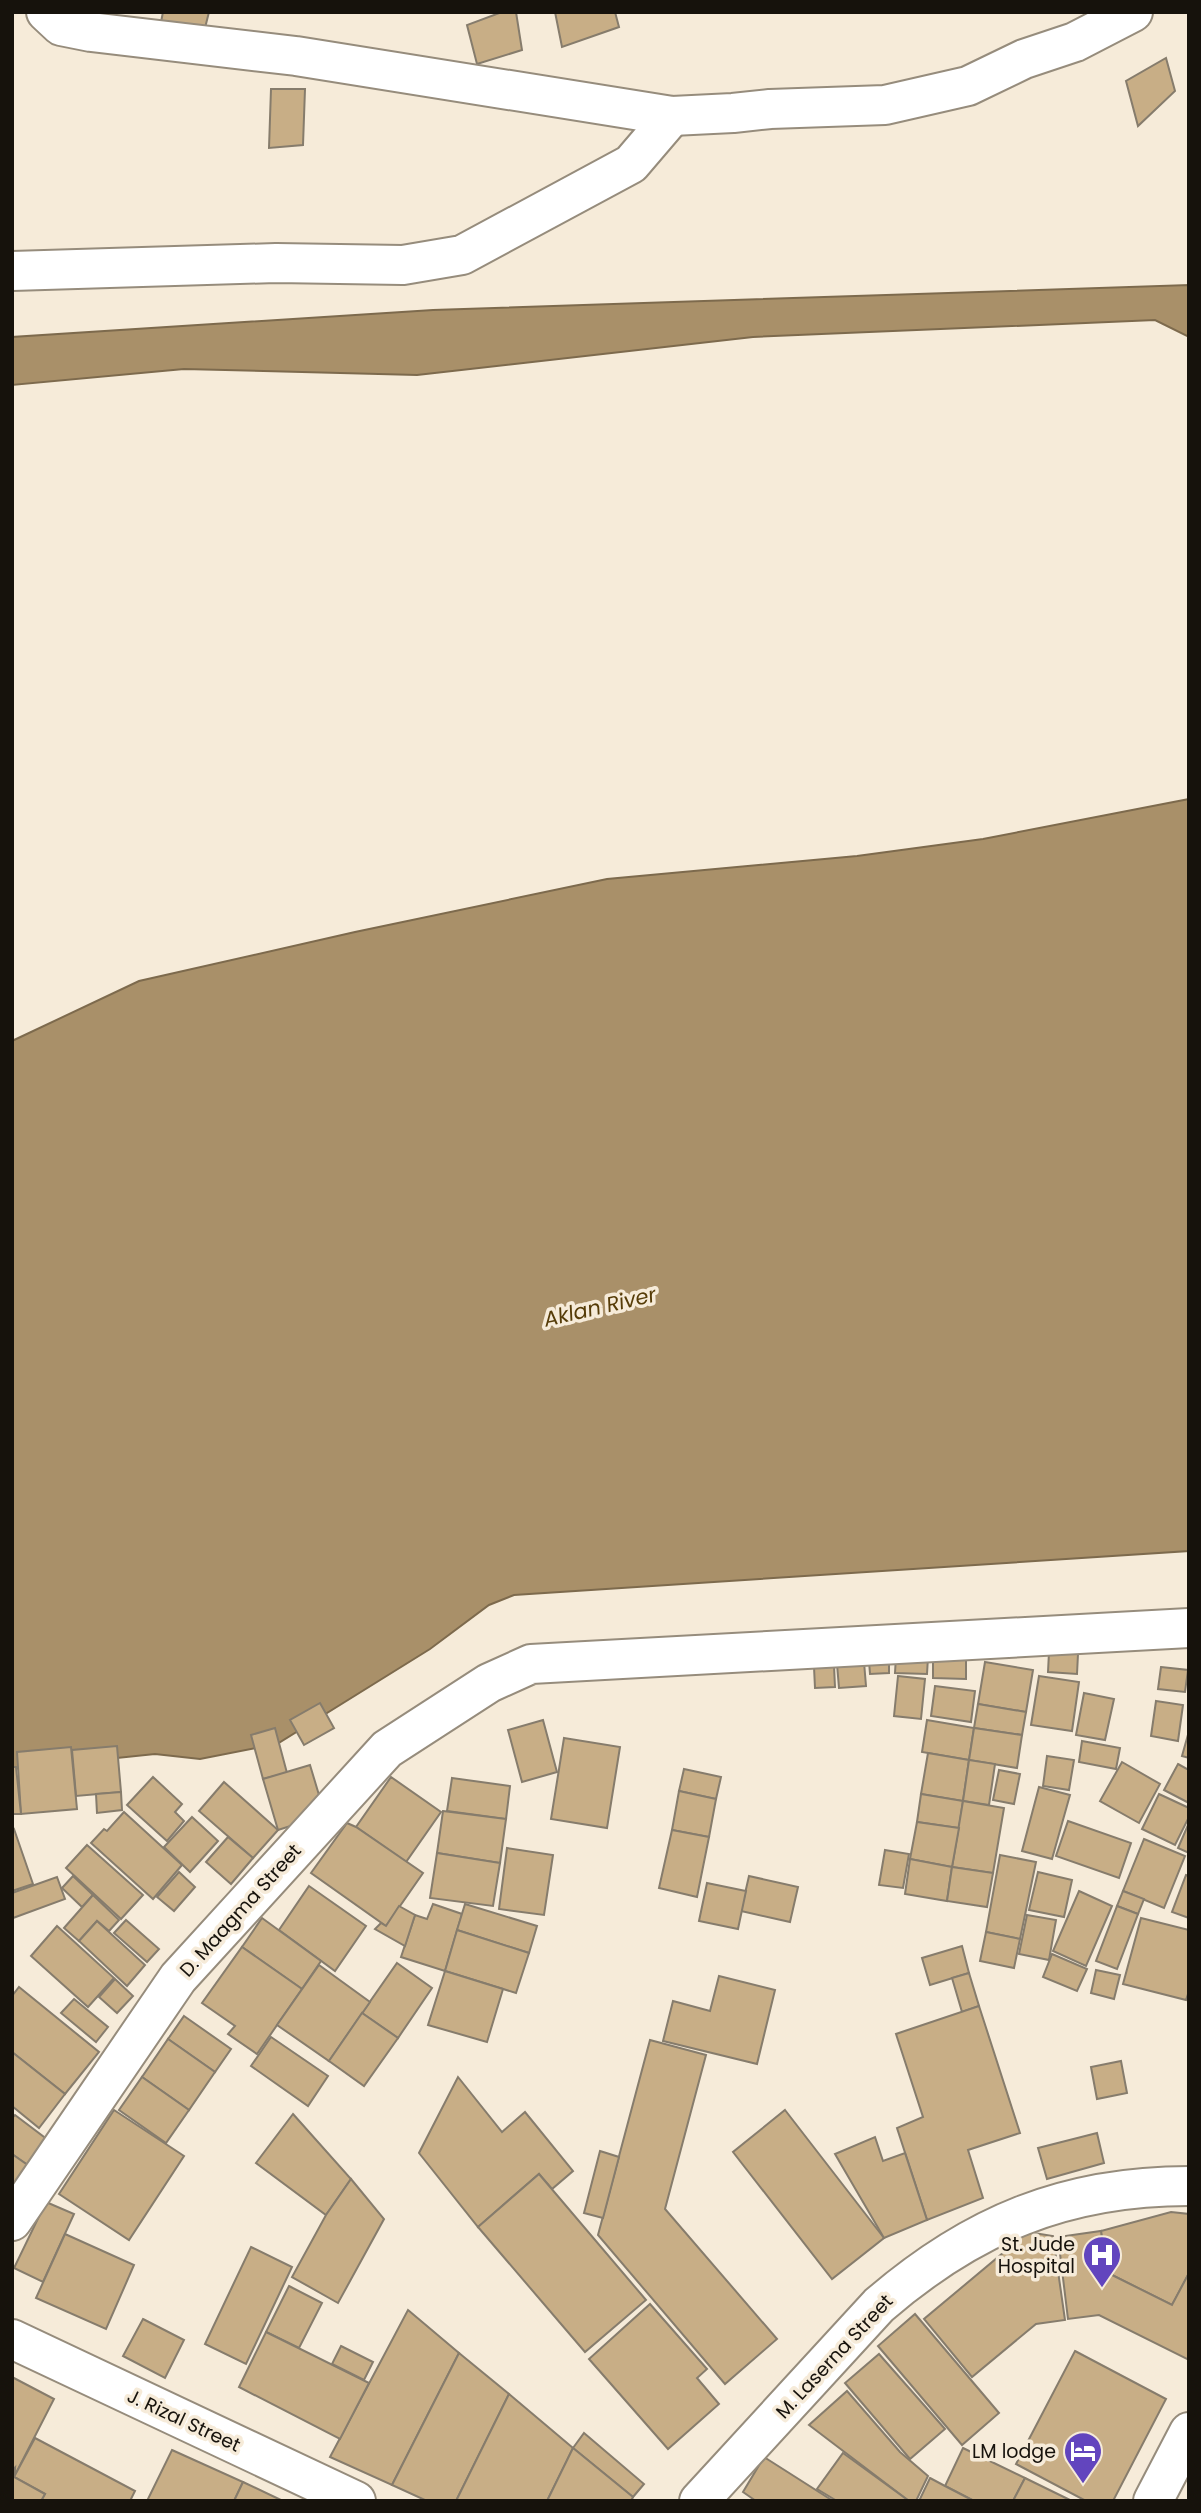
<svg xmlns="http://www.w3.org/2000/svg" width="1201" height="2513" font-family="Poppins,sans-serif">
  <rect width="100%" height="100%" fill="#f6ebd9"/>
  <g fill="#a99069" stroke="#7d6a4d" stroke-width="2">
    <path d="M1189,285V337L1155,320L753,337L417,375L184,369L12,385V337L433,310Z"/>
    <path d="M1189,799V1551L514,1595L489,1605L430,1649L277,1744L200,1759L155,1754L12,1769V1041L139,981L355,932L607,879L857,856L983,839Z"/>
  </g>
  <g fill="#c8ae86" stroke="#867c6c" stroke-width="2">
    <path d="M163,12H209L205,28L160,27Z"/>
    <path d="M502,12H516L522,50L477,64L467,25Z"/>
    <path d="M555,12H615L619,27L562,47Z"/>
    <path d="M1166,58L1175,91L1138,126L1126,81Z"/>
    <path d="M271,89H305L303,145L269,148Z"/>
    <path d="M1049,1652L1078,1654L1077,1674L1048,1672Z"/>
    <path d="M933,1655L966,1657V1679L933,1678Z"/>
    <path d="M896,1656L928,1657L927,1674L895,1673Z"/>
    <path d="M869,1661H889V1673L870,1674Z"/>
    <path d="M864,1662L866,1686L839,1688L837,1664Z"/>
    <path d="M985,1662L1033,1670L1026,1712L978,1704Z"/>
    <path d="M834,1666L835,1687L815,1688L814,1667Z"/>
    <path d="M1161,1667L1188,1670L1185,1692L1158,1689Z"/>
    <path d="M898,1676L925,1679L921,1719L894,1716Z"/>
    <path d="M1039,1676L1079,1682L1072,1731L1031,1725Z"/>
    <path d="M935,1686L975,1691L971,1722L931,1716Z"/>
    <path d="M1084,1693L1114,1699L1105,1740L1076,1735Z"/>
    <path d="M1156,1701L1183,1705L1178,1741L1151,1736Z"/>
    <path d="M320,1703L334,1728L304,1745L290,1720Z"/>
    <path d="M978,1704L1026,1712L1022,1735L974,1728Z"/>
    <path d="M543,1720L557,1772L522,1782L508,1730Z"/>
    <path d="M927,1720L974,1728L969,1760L922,1752Z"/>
    <path d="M275,1728L287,1773L263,1779L251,1735Z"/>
    <path d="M974,1728L1022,1735L1017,1768L969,1760Z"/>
    <path d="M1189,1731V1758L1182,1756Z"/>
    <path d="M564,1738L620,1747L607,1828L551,1819Z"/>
    <path d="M1082,1741L1120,1748L1116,1769L1079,1762Z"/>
    <path d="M117,1746L121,1792L76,1796L72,1750Z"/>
    <path d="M71,1747L77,1809L21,1814L17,1752Z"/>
    <path d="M928,1753L969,1760L963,1801L921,1794Z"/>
    <path d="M1047,1756L1074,1760L1069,1790L1043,1786Z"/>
    <path d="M969,1760L995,1764L989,1805L963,1801Z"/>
    <path d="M1122,1762L1160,1784L1139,1823L1100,1801Z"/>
    <path d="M1178,1764L1189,1770V1803L1164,1790Z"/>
    <path d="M310,1765L325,1815L278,1830L263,1779Z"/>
    <path d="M12,1767H16L21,1814H12Z"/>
    <path d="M684,1769L721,1777L716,1799L679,1791Z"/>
    <path d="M999,1770L1020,1774L1014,1804L993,1800Z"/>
    <path d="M153,1777L182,1804L175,1812L184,1821L167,1841L127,1805Z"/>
    <path d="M391,1777L441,1812L406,1862L356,1827Z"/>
    <path d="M452,1778L510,1786L506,1819L447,1811Z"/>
    <path d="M224,1782L278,1830L253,1858L199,1811Z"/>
    <path d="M1039,1787L1070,1795L1052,1859L1022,1851Z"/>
    <path d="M679,1791L716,1799L709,1837L672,1830Z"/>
    <path d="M121,1792L122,1810L97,1813L96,1794Z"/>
    <path d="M921,1794L963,1801L959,1828L917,1822Z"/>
    <path d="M1159,1794L1189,1808V1817L1175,1845L1142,1829Z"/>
    <path d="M963,1801L1004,1808L993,1873L952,1867Z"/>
    <path d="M443,1811L506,1819L500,1863L437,1853Z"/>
    <path d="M124,1812L182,1865L153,1899L91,1843L104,1829L107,1831Z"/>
    <path d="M192,1817L218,1841L190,1872L164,1847Z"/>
    <path d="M1068,1821L1131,1843L1119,1878L1056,1856Z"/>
    <path d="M917,1822L959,1828L952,1867L910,1859Z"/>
    <path d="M347,1823L356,1827L423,1873L386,1926L311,1873Z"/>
    <path d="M1188,1825L1189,1826V1853L1178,1848Z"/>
    <path d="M14,1829L33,1884L12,1891V1830Z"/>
    <path d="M672,1830L709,1837L697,1897L659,1888Z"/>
    <path d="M228,1837L253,1858L231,1884L206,1862Z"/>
    <path d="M1144,1839L1185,1856L1164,1908L1123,1891Z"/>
    <path d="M87,1845L143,1895L121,1919L66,1868Z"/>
    <path d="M507,1848L553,1855L544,1915L499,1909Z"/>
    <path d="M885,1850L909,1854L903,1888L879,1885Z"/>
    <path d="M437,1853L500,1863L493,1906L430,1898Z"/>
    <path d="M1000,1855L1036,1862L1020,1939L986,1932Z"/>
    <path d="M910,1859L952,1867L947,1901L905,1894Z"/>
    <path d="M952,1867L993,1873L987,1907L947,1901Z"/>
    <path d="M179,1872L195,1887L174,1911L157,1897Z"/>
    <path d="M1038,1872L1072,1880L1064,1917L1029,1910Z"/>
    <path d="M1186,1875L1189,1876V1918L1172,1912Z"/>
    <path d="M73,1876L93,1895L82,1907L62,1888Z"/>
    <path d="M749,1876L798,1887L790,1922L741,1911Z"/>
    <path d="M57,1877L65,1899L13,1918L12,1893Z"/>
    <path d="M707,1883L746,1891L738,1929L699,1921Z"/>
    <path d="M309,1886L366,1926L335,1971L279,1930Z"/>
    <path d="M1079,1891L1112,1906L1086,1966L1053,1951Z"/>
    <path d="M1123,1891L1144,1899L1138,1914L1117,1906Z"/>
    <path d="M93,1895L119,1920L109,1931L97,1921L79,1941L64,1928Z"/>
    <path d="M433,1904L462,1914L445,1971L401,1957L415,1915L427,1919Z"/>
    <path d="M465,1904L537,1926L529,1953L457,1930Z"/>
    <path d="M399,1906L415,1915L405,1946L375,1929L381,1923L386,1926Z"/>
    <path d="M1117,1906L1138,1914L1117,1969L1096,1961Z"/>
    <path d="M1027,1915L1056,1920L1049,1960L1019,1954Z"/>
    <path d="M262,1918L321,1961L302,1989L242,1947Z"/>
    <path d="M1141,1918L1189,1930V1991L1186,2000L1123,1984Z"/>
    <path d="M126,1920L159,1949L147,1962L114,1933Z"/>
    <path d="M97,1921L145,1965L127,1986L79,1941Z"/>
    <path d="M57,1926L114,1978L88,2007L31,1956Z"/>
    <path d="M457,1930L529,1953L516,1993L445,1971Z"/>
    <path d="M986,1932L1020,1939L1014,1968L980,1961Z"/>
    <path d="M962,1946L969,1973L930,1985L922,1958Z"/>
    <path d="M242,1947L302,1989L257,2054L228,2034L235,2026L202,2003Z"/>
    <path d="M1052,1954L1087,1969L1077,1991L1043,1977Z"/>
    <path d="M397,1963L432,1988L398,2038L362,2013Z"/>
    <path d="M319,1965L370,2002L329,2061L277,2025Z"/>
    <path d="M1096,1970L1120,1975L1114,1999L1091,1993Z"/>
    <path d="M445,1971L503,1989L487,2042L428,2025Z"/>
    <path d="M969,1973L979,2006L962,2012L952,1978Z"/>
    <path d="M719,1976L775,1990L757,2064L663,2041L673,2001L710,2011Z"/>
    <path d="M115,1979L133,1996L117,2013L99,1997Z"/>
    <path d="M19,1987L99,2052L65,2094L12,2052V1996Z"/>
    <path d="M74,1999L108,2027L96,2042L61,2013Z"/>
    <path d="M979,2006L1020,2133L968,2150L983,2198L927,2220L897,2128L923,2117L896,2034Z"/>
    <path d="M362,2013L398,2038L364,2086L329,2061Z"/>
    <path d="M184,2016L231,2049L215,2072L168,2039Z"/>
    <path d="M271,2037L328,2076L308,2106L251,2066Z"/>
    <path d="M168,2039L215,2072L189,2110L142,2077Z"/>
    <path d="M650,2040L706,2055L665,2209L777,2339L725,2384L598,2235Z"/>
    <path d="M12,2052L65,2094L39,2128L12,2106Z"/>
    <path d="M1121,2061L1127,2093L1097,2099L1091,2067Z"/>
    <path d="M142,2077L189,2110L166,2143L119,2110Z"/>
    <path d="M458,2077L502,2132L525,2112L573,2171L552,2189L539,2174L478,2227L419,2153Z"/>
    <path d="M114,2110L184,2156L129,2240L59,2194Z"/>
    <path d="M785,2110L884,2238L832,2279L733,2152Z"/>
    <path d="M293,2114L351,2179L326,2215L256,2163Z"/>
    <path d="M15,2115L48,2140L29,2166L12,2154V2118Z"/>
    <path d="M1097,2133L1104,2163L1047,2179L1038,2148Z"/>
    <path d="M875,2137L883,2161L905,2153L927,2220L884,2238L835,2154Z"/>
    <path d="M600,2151L619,2157L603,2218L584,2213Z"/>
    <path d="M12,2154L29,2166L12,2189Z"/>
    <path d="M539,2174L646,2300L585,2352L478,2227Z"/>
    <path d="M351,2179L384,2219L338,2303L292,2277L326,2215Z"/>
    <path d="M46,2202L74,2214L43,2282L14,2268Z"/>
    <path d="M1171,2212L1189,2214V2273L1172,2305L1106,2272L1101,2231Z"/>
    <path d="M1101,2231L1106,2272L1172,2305L1189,2273V2360L1099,2315L1068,2319L1058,2237Z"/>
    <path d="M1028,2232L1053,2236L1065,2320L1036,2324L972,2377L924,2319Z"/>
    <path d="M65,2234L134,2265L106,2329L36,2298Z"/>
    <path d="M251,2247L292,2267L246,2364L205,2344Z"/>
    <path d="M289,2286L322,2303L299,2348L266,2332Z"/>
    <path d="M650,2304L707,2369L697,2378L719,2404L668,2449L589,2359Z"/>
    <path d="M408,2310L459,2353L392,2485L330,2457Z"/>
    <path d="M915,2314L999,2413L962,2445L878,2346Z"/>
    <path d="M143,2319L184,2340L165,2378L123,2356Z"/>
    <path d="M266,2332L369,2383L340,2439L239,2387Z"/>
    <path d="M341,2346L373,2362L364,2380L332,2364Z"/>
    <path d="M1075,2351L1166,2399L1113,2501H1086L1016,2464Z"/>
    <path d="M459,2353L509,2394L456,2501H427L392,2485Z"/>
    <path d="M879,2354L945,2429L910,2459L845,2383Z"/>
    <path d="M12,2377L54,2399L14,2477L15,2468L12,2467Z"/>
    <path d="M847,2391L900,2452L928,2476L916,2501H909L809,2425Z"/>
    <path d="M509,2394L573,2448L547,2501H456Z"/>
    <path d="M584,2433L644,2484L633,2497L573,2448Z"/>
    <path d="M35,2438L135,2491L130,2501H41L45,2494L14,2477Z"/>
    <path d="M573,2448L633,2497L631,2501H547Z"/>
    <path d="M963,2448L1025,2478L1013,2501H974L945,2486Z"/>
    <path d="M172,2450L243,2482L234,2501H147Z"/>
    <path d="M843,2453L909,2501H837L817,2489Z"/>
    <path d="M764,2457L833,2501H756L743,2492Z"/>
    <path d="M15,2468L14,2477L45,2494L41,2501H12V2472Z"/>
    <path d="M930,2478L945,2486L974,2501H919Z"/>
    <path d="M1025,2478L1072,2501H1013Z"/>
    <path d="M243,2482L283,2501H234Z"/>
  </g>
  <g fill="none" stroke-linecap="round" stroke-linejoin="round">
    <defs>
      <g id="minor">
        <path d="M46,12L61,26L91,32L296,56L672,116L733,113L770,109L885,105L968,86L1024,59L1075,42L1133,12"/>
        <path d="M12,271L276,263L403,265L462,255L631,164L672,116"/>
        <path d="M12,2221L178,1978L387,1749L489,1683L531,1664L1189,1628"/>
        <path d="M12,2339L356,2501"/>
        <path d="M699,2501L879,2305C972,2225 1065,2186 1189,2186"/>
        <path d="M1153,2501L1189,2432"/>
      </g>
    </defs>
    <use href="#minor" stroke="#968c7c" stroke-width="42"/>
    <use href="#minor" stroke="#fff" stroke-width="38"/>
  </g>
  <defs>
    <symbol id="hospital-pin" viewBox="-11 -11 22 30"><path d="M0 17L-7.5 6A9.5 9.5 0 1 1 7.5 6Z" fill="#6245be" stroke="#f6ebd9"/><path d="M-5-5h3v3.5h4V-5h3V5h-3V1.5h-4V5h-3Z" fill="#fff"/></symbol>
    <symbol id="hotel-pin" viewBox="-11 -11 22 30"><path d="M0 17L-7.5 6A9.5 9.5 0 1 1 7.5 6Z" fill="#6245be" stroke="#f6ebd9"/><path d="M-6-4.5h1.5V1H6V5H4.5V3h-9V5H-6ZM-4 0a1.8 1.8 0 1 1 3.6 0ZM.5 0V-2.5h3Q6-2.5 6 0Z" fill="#fff"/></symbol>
  </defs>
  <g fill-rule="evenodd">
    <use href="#hospital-pin" x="1080" y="2233" width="44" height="60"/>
    <use href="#hotel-pin" x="1061" y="2429" width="44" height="60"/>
  </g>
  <g text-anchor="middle" stroke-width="7" stroke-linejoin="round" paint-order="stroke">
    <g font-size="19" fill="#16120c" stroke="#f6ebd9">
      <text transform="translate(240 1910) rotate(-48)" y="7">D. Maagma Street</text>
      <text transform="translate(834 2356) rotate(-47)" y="7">M. Laserna Street</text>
      <text transform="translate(184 2420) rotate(25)" y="7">J. Rizal Street</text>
    </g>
    <g font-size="19" fill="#16120c" stroke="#f6ebd9" text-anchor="end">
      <text x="1075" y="2251">St. Jude<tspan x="1075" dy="22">Hospital</tspan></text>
      <text x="1056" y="2458">LM lodge</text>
    </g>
    <g font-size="21" font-style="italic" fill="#563c08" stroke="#f6ebd9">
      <text transform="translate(600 1307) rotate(-13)" y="7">Aklan River</text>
    </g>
  </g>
  <rect width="1201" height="2513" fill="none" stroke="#16120c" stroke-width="28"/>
</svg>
